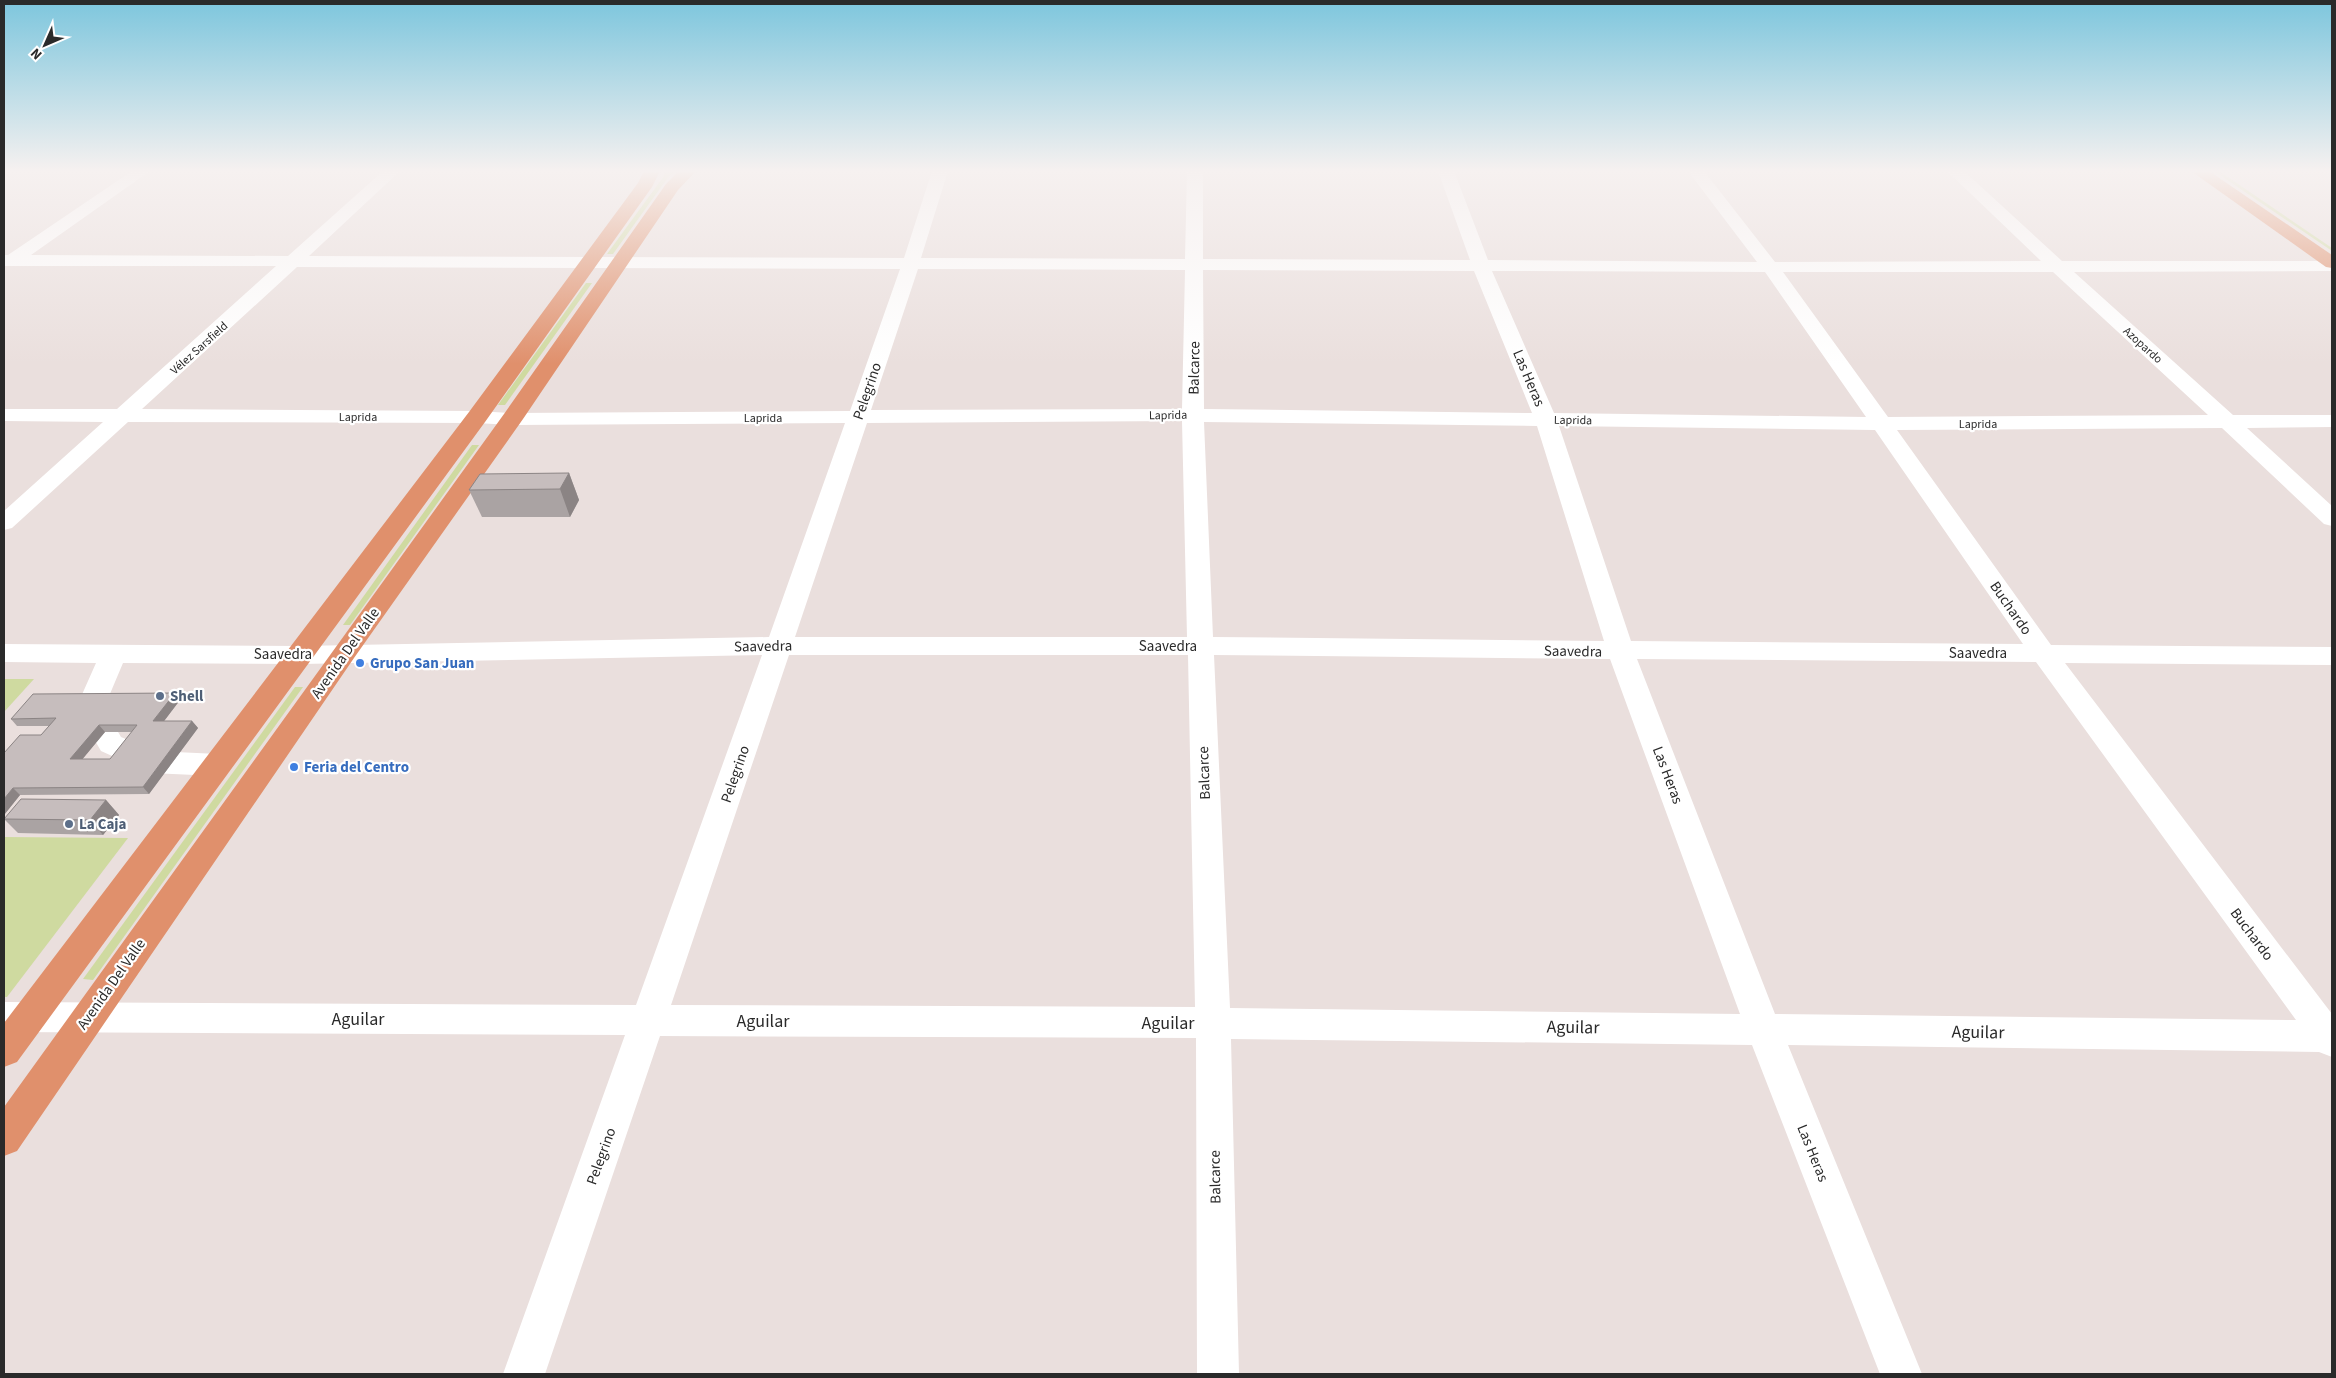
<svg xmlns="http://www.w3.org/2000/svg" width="2336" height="1378" font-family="'Source Sans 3',sans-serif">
  <rect width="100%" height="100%" fill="#eadfdd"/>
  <g fill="#cfdaa0">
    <path d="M664,171H677L669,176L613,254H607L664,176Z"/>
    <path d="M2214,171H2219L2332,248V251Z"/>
    <path d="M586,283H592L505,405H498Z"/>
    <path d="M472,445H479L350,625H343Z"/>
    <path d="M4,679H34L4,712Z"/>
    <path d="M295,687H303L93,980L83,979Z"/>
    <path d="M4,837L128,838L7,997H4Z"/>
  </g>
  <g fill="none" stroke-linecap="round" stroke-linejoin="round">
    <path fill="#fff" fill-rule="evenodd" d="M132,171H150L31,255L288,256L383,171H400L309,256L904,258L932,171H948L921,258L1185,259L1187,171H1203V259L1470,260L1438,171H1454L1488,260L1757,262L1688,171H1704L1775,262L2041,261L1947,171H1964L2062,261H2332V271L2074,272L2233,415H2332V427L2247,428L2332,506V526L2324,524L2222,428L1897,430L2051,645L2332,647V665L2065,663L2332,1014V1057L2319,1052L1788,1045L1922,1374H1880L1752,1045L1231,1039L1239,1374H1197L1196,1038L660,1036L545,1374H503L625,1035L4,1032V1002L636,1005L762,655L301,664L123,663L104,708L121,737L154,751L218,754L228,757L233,765L228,773L218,776L150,773L101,751L76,708L96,663L4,662V644L301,646L769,637L845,423L512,425L477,423L128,422L12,528L4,530V511L103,422L4,421V409H117L276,266H4V255H8ZM297,267L900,269L850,411L512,413L477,411L142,409ZM918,269L1185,270L1182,409L871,410ZM1203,270L1474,271L1532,413L1204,409ZM1492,271L1765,272L1866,417L1554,413ZM1783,272H2053L2208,415L1888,417ZM1182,421L1187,637H795L867,423ZM1204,422L1537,426L1604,641L1213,637ZM1559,426L1875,430L2023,644L1631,641ZM789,655H1188L1195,1007L671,1005ZM1214,655L1610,659L1740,1014L1230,1008ZM1637,659L2036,662L2296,1020L1775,1014Z"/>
    <g fill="#e0906c" fill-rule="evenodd">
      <path d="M644,171H660L652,187L485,422L17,1062L4,1067V1023L469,412L638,183Z"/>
      <path d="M679,171H696L678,190L523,419L354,658L17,1151L4,1156V1107L504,414L666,184Z"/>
      <path d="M2191,171H2209L2332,255V268L2326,267Z"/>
    </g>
  </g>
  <g fill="#aaa3a3" fill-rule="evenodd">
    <path d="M569,473L579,500L570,517H482L469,490Z"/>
    <path d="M180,700L164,721H192L198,728L149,794L20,795L4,815V753L41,735L49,726H17L11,719ZM105,732H132L110,759H82Z"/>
    <path d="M106,800L119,815L103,835L18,833L4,819Z"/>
  </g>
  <g fill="#8b8484">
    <path d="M569,473L579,500L570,517L560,489Z"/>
    <path d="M175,693L180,700L158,729L153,721Z"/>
    <path d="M192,721L198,728L149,794L143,787Z"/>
    <path d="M99,725L105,732L76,767L70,759Z"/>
    <path d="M13,788L20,795L4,815V799Z"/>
    <path d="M106,800L119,815L103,835L90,820Z"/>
  </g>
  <g fill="#c6bdbd" stroke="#8b8484" fill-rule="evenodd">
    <path d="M569,473L560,489L469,490L480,474Z"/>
    <path d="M175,693L153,721H192L143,787L13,788L4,799V753L20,735H41L56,718L11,719L33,694ZM99,725H137L110,759H70Z"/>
    <path d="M21,799L106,800L90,820L4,819Z"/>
  </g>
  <linearGradient id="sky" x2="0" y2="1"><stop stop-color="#7dc6dd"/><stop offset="0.47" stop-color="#f6f1f0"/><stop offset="1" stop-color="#f6f1f0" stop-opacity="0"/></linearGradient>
  <rect width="2336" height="364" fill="url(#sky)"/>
  <g fill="#3f7fe0" stroke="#fff" stroke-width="2">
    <circle cx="360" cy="663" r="5"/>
    <circle cx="294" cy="767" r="5"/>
  </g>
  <g fill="#5c6f8a" stroke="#fff" stroke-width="2">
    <circle cx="160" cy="696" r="5"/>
    <circle cx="69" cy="824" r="5"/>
  </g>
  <g text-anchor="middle" stroke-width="4.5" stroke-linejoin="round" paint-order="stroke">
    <g font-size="12" fill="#2a2a2a" stroke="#fff">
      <text transform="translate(2143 345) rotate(42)" y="4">Azopardo</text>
      <text transform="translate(199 348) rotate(-42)" y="4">Vélez Sarsfield</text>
      <text transform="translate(1168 415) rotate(-1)" y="4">Laprida</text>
      <text x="358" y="421">Laprida</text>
      <text x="763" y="422">Laprida</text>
      <text transform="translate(1573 420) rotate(1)" y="4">Laprida</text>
      <text x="1978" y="428">Laprida</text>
    </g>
    <g font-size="15" fill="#2a2a2a" stroke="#fff">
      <text transform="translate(1194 368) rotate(-89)" y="5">Balcarce</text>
      <text transform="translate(1529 378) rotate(67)" y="5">Las Heras</text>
      <text transform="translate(867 391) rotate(-71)" y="5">Pelegrino</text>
      <text transform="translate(2011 608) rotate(55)" y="5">Buchardo</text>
      <text transform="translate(763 646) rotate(-1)" y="5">Saavedra</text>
      <text x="1168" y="651">Saavedra</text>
      <text transform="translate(1573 651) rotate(1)" y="5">Saavedra</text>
      <text transform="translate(345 653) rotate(-55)" y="5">Avenida Del Valle</text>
      <text x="1978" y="658">Saavedra</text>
      <text x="283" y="659">Saavedra</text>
      <text transform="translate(1204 773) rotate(-92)" y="5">Balcarce</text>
      <text transform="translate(735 774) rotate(-71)" y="5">Pelegrino</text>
      <text transform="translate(1668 775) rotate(69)" y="5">Las Heras</text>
      <text transform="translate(2252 934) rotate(53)" y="5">Buchardo</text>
      <text transform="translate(111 984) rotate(-55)" y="5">Avenida Del Valle</text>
      <text transform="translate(1813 1153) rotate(68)" y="5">Las Heras</text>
      <text transform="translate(601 1156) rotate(-70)" y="5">Pelegrino</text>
      <text transform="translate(1215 1177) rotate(-91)" y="5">Balcarce</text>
    </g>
    <g font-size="15" font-weight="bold" fill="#366cbe" stroke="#fff" text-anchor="start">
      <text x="370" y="668">Grupo San Juan</text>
      <text x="304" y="772">Feria del Centro</text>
    </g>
    <g font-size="15" font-weight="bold" fill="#4e5e75" stroke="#fff" text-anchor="start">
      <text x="170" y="701">Shell</text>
      <text x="79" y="829">La Caja</text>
    </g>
    <g font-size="18" fill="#2a2a2a" stroke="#fff">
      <text x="358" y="1025">Aguilar</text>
      <text x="763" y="1027">Aguilar</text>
      <text x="1168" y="1029">Aguilar</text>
      <text transform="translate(1573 1027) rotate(1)" y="6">Aguilar</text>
      <text transform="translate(1978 1032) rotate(1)" y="6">Aguilar</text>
    </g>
  </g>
  <rect width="2336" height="1378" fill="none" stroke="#2a2a2a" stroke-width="10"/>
  <g transform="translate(45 45) rotate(225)" stroke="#ffffff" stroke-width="4" paint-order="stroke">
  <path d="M0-4L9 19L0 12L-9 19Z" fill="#2a2a2a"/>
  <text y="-8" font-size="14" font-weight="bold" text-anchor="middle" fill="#2a2a2a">N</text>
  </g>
</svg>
